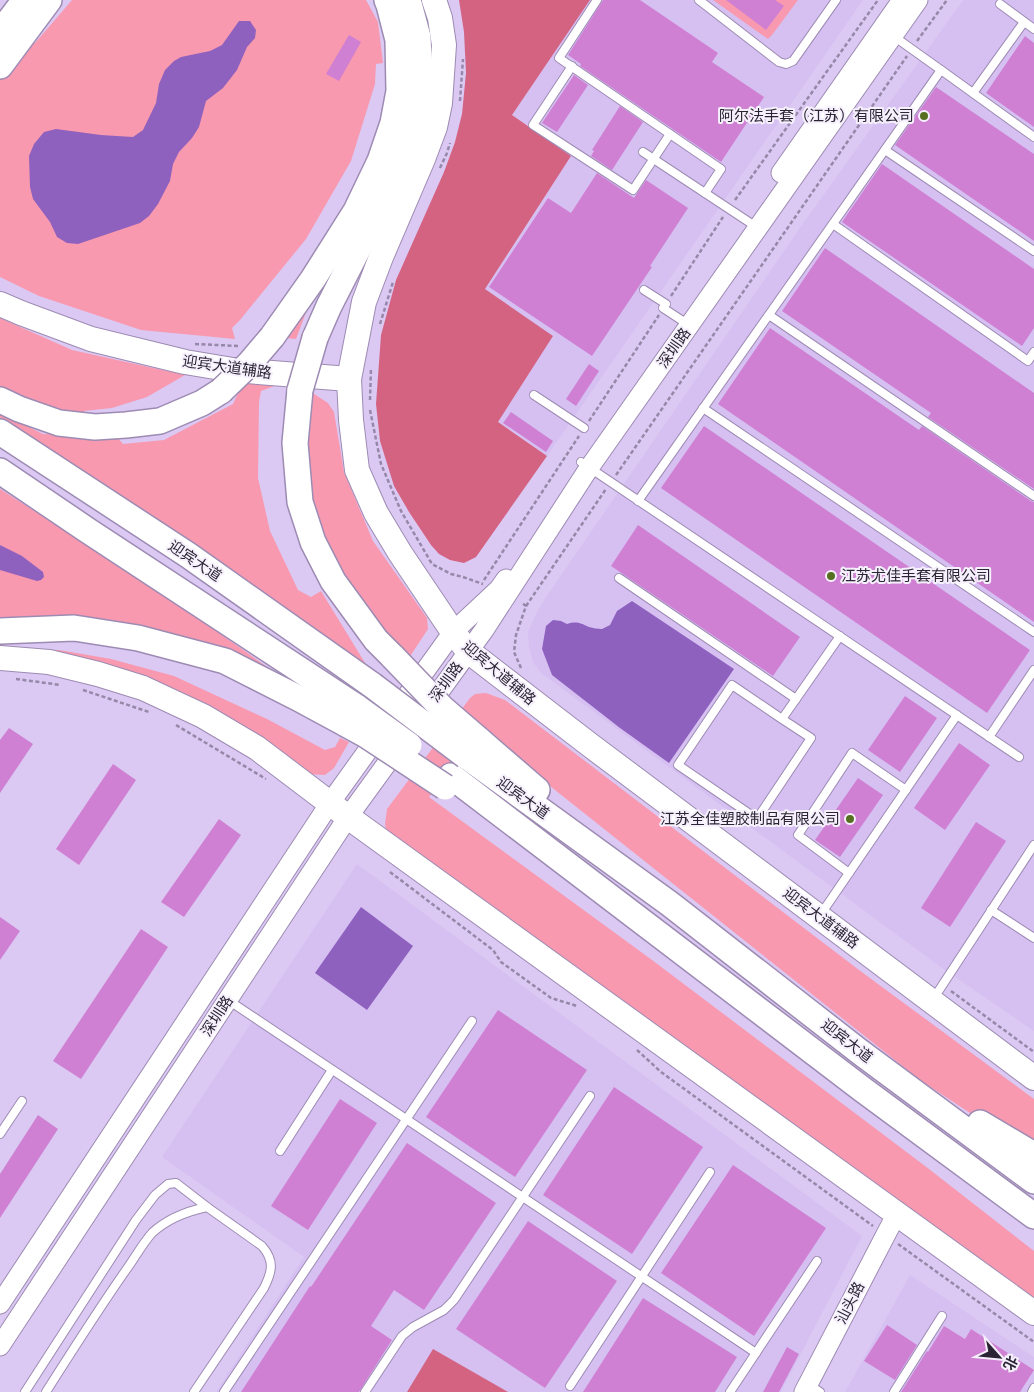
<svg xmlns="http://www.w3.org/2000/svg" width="1034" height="1392" font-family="'PT Serif','Noto Sans SC',serif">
  <rect width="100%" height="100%" fill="#dbc9f3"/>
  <g fill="#d6c0f2">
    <path d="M590,0H863L547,456L498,422L485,289L571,156L512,115Z"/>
    <path d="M963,0H1034V1031L942,968L541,673L533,662L529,647L528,632L537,612L546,597L802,225Z"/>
    <path d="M357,864L862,1236L781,1392H216L304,1257L162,1157Z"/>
    <path d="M910,1275L1034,1357V1392H845Z"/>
  </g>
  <g fill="#f899af">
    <path d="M72,0H366L378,22L383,63L376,64L375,84L351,161L306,239L240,320L232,328L235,339L141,330L39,296L0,277V19L35,43Z"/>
    <path d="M713,0H798L772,35L768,39Z"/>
    <path d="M343,237L305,315L296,339L275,337Z"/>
    <path d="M0,318L72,350L185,375L147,397L112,408L84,411L83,420L0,395Z"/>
    <path d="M243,382L280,384L261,391L259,402L258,478L270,531L298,590L311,597L321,591L373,676L0,424V413L43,434L117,437L123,444L164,440L233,404Z"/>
    <path d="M305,388L328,403L334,412L344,472L373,541L427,618L428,629L405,664L367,622L304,499Z"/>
    <path d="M0,489L155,588L317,702L214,651L0,622Z"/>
    <path d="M3,642V650H59L111,659L174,676L267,719L325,750L335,747L340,738L349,742L334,768L325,775L304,774L203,709L0,653V643Z"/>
    <path d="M486,693L505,700L859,970L1034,1099V1151L970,1113L920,1080L482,732L429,797L652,960L929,1169L1034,1251V1306L387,835L385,824L387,809L470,698L475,694Z"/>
  </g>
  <g fill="#d46382">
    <path d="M459,0H590L512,115L571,156L485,289L553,336L498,422L547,456L476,557L464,563L450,560L439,554L431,545L409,512L394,486L380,441L376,404L381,335L396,280L444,172L455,142L462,114L466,73L464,32Z"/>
    <path d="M433,1349L508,1392H407Z"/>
  </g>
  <g fill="#8f61be">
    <path d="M239,21H250L256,30L255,38L247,47L237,70L223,88L206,101L199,127L192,138L179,152L173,164L170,181L158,204L149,216L140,223L78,244L67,243L57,237L50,222L33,199L30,187L29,156L34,144L44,132L56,129L101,135L133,137L143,130L156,103L159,84L165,70L174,61L181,57L210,51L222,45Z"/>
    <path d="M0,545L22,556L43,572L44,577L41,580L37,581L0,570Z"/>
    <path d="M632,601L734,669L669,763L620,728L552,675L542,649L546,626L553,620L561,621L567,624C577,621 580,623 589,627C593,628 598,629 602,629L610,625L617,611Z"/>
    <path d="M361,907L413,946L367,1010L315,973Z"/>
  </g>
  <g fill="#cf80d3">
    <path d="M603,0H640L718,53L712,62L764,97L721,162L580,66L581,64L568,55Z"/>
    <path d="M726,0H775L784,6L766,30Z"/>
    <path d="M349,35L361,42L339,81L326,74Z"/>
    <path d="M1025,36L1034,43V127L986,93Z"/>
    <path d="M574,75L588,85L557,132L542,123Z"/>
    <path d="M936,87L1034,154V241L895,145Z"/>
    <path d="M620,106L643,122L612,170L591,156L594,151L592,150Z"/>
    <path d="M882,164L1034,269V328L1022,346L842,222Z"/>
    <path d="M597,173L634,198L646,180L688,208L650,266L652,267L592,356L489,287L548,198L571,213Z"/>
    <path d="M825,248L1034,393V489L928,417L931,413L782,311Z"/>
    <path d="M770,328L919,430L922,426L1031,501L1034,502V622L718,404Z"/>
    <path d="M589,364L599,371L576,406L566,399Z"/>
    <path d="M511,412L553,441L546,452L503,423Z"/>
    <path d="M704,426L1030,650L987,713L661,488Z"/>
    <path d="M638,525L800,637L773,676L611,566Z"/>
    <path d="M905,696L937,718L900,772L868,750Z"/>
    <path d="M9,728L33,744L0,793V740Z"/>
    <path d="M959,743L990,765L945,830L914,808Z"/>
    <path d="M113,764L136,780L79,865L56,849Z"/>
    <path d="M858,778L883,795L840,857L815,840Z"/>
    <path d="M219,819L241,835L184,917L161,902Z"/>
    <path d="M976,822L1006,841L950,927L921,908Z"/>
    <path d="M0,917L20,931L0,960Z"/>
    <path d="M141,929L168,947L81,1079L53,1061Z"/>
    <path d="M498,1010L587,1070L515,1177L426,1117Z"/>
    <path d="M614,1087L703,1147L632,1254L543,1195Z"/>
    <path d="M340,1099L377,1123L308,1230L271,1206Z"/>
    <path d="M38,1115L58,1129L0,1218V1174Z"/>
    <path d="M407,1143L496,1203L424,1310L394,1290L371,1326L392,1340L359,1392H241L310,1286L311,1287Z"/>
    <path d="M733,1165L826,1228L754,1336L661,1273Z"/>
    <path d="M528,1221L617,1281L545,1388L456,1329Z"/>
    <path d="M643,1298L737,1357L715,1392H583Z"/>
    <path d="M887,1325L917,1345L895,1380L864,1361Z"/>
    <path d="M944,1326L965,1339L971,1329L1034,1370L1020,1392H901L927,1351L928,1352Z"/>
    <path d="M787,1347L799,1354L779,1392H763Z"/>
  </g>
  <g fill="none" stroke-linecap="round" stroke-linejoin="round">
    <defs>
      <g id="service">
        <path d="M597,0L559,58L721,169L705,193"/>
        <path d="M699,0L779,62L786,64L793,61L836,0"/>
        <path d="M1000,4L1034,29"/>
        <path d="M892,35L941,70"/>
        <path d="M572,66L533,125L633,190L670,134"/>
        <path d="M973,93L1024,22"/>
        <path d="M885,150L1034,251"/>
        <path d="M643,152L758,228"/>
        <path d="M833,224L1028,361L1034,352"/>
        <path d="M644,290L666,304"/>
        <path d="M663,308L689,325"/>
        <path d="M769,315L1034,496"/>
        <path d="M534,395L584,428"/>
        <path d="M703,408L1034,632"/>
        <path d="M581,462L1019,757"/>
        <path d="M638,501L941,70L1034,137"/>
        <path d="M619,578L796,699"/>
        <path d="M782,719L732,685L678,765L757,819L811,738L782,719L840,636"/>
        <path d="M989,737L1034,670"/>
        <path d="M849,873L798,835L852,753L906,790"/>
        <path d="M991,910L1034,938"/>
        <path d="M821,914L957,715"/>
        <path d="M934,998L1034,845"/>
        <path d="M228,1000L756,1353"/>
        <path d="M0,1134L22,1101"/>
        <path d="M280,1151L332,1070"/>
        <path d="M808,1384L820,1392"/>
        <path d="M570,1386L710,1172"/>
        <path d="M25,1392L136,1220L155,1195L168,1184L176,1183L207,1207L262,1246C275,1261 272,1272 264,1288L194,1392"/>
        <path d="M46,1392C72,1351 98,1310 126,1270C134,1259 143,1243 152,1233C167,1219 188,1211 207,1207"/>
        <path d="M224,1392L472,1021"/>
        <path d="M365,1392L402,1336L413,1327L444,1310L454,1300L590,1096"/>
        <path d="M730,1392L817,1261"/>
        <path d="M894,1392L942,1316"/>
        <path d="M1032,1392L1034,1388"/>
      </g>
      <g id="tertiary">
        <path d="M781,173L902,0"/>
        <path d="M426,710L484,630L508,593L589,468L918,0"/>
        <path d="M0,1304L330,803L453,632L499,589L506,579"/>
        <path d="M0,1346L348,817L401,744"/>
        <path d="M804,1392L896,1215"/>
      </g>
      <g id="primary">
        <path d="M0,304L21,313L91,339L185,362L233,370L349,379L351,420L357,470L376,513L400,553L453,632L468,651L590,745L1034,1078"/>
        <path d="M349,379L364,302L381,257L423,159L435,127L440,103L444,45L440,18L434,0"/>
        <path d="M0,658L49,662L98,674L143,688L203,716L257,748L348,817L1034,1313"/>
      </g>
      <g id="trunk">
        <path d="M0,33L25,0"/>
        <path d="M0,66L49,0"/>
        <path d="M272,337L313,279L356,211L380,161L393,123L399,91L398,40L389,5L387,0"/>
        <path d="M315,338L329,306L382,202L403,156L415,112L420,78L418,37L408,0"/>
        <path d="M300,390L295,443L300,502L313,542L333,581L376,640L393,657"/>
        <path d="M0,400L19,409L59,423L95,427L126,425L160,421L202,403L221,391"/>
        <path d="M0,432L188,555L372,685"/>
        <path d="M0,471L87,530L358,708"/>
        <path d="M0,631L74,628L138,638L225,661L296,697L346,724"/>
        <path d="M478,739L537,790"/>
        <path d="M466,756L670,904L860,1052L1034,1181"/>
        <path d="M451,776L862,1089L1034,1216"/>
        <path d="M980,1123L1034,1155"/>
      </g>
    </defs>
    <use href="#service" stroke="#9d8bb3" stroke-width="10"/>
    <use href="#tertiary" stroke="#9d8bb3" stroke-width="21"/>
    <use href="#primary" stroke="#9d8bb3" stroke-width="26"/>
    <use href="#trunk" stroke="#9d8bb3" stroke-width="28"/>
    <g stroke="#9688a8" stroke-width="2.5" stroke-dasharray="4 2.5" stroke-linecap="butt">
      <path d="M917,41L947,0"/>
      <path d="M460,101L463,59"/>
      <path d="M440,168L447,153L450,143"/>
      <path d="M735,200L878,0"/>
      <path d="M671,296L723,217"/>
      <path d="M380,324L393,282"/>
      <path d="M195,344L239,346"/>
      <path d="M370,400L371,368"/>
      <path d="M370,410L381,464L401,511L432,564L451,574L463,577L483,584"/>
      <path d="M589,421L659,315"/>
      <path d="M616,475L907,56"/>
      <path d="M484,580L579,436"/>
      <path d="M526,606L606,489"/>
      <path d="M521,668L514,652L516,635L526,606L521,602"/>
      <path d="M16,679L61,685"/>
      <path d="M83,690L149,712"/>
      <path d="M176,725L266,779"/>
      <path d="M390,872L493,950L501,962L551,998L577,1006"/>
      <path d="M951,991L1034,1052"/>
      <path d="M637,1050L661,1072L873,1226"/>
      <path d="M898,1244L1034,1342"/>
    </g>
    <use href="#service" stroke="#fff" stroke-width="8"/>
    <use href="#tertiary" stroke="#fff" stroke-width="19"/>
    <use href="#primary" stroke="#fff" stroke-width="24"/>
    <use href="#trunk" stroke="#fff" stroke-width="25"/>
    <defs>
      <g id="trunk-bridge">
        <path d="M300,390L315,338"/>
        <path d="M221,391L249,364L272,337"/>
        <path d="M393,657L442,708L478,739"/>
        <path d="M372,685L466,756"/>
        <path d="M358,708L409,745"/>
        <path d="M346,724L366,735L445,787"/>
      </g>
    </defs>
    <use href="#trunk-bridge" stroke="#9d8bb3" stroke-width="28" stroke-linecap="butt"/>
    <use href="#trunk-bridge" stroke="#fff" stroke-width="25"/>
  </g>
  <g fill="#566f20" stroke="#f6f0fd" stroke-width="2">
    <circle cx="924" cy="116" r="5"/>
    <circle cx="831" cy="576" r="5"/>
    <circle cx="850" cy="819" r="5"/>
  </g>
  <g text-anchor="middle" stroke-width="4" stroke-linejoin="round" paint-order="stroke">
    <g font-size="15" fill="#2b2434" stroke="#f6f0fd" text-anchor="end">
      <text x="914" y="121">阿尔法手套（江苏）有限公司</text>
      <text x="841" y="581" text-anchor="start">江苏尤佳手套有限公司</text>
      <text x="840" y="824">江苏全佳塑胶制品有限公司</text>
    </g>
    <g font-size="15" fill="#2b2434" stroke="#f6f0fd">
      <text transform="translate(674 348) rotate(-55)" y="5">深圳路</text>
      <text transform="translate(227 367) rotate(8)" y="5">迎宾大道辅路</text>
      <text transform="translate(195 561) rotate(34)" y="5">迎宾大道</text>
      <text transform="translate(499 673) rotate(40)" y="5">迎宾大道辅路</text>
      <text transform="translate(446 682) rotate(-54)" y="5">深圳路</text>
      <text transform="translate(523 798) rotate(36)" y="5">迎宾大道</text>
      <text transform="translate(821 918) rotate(37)" y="5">迎宾大道辅路</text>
      <text transform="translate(217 1016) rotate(-57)" y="5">深圳路</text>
      <text transform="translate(847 1041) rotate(38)" y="5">迎宾大道</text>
      <text transform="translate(850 1303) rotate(-63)" y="5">汕头路</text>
    </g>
  </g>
  <g transform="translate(999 1357) rotate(117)" stroke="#f6f0fd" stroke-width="4" paint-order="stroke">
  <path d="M0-4L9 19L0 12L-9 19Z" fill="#2b2434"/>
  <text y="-8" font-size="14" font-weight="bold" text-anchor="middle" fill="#2b2434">北</text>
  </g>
</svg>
